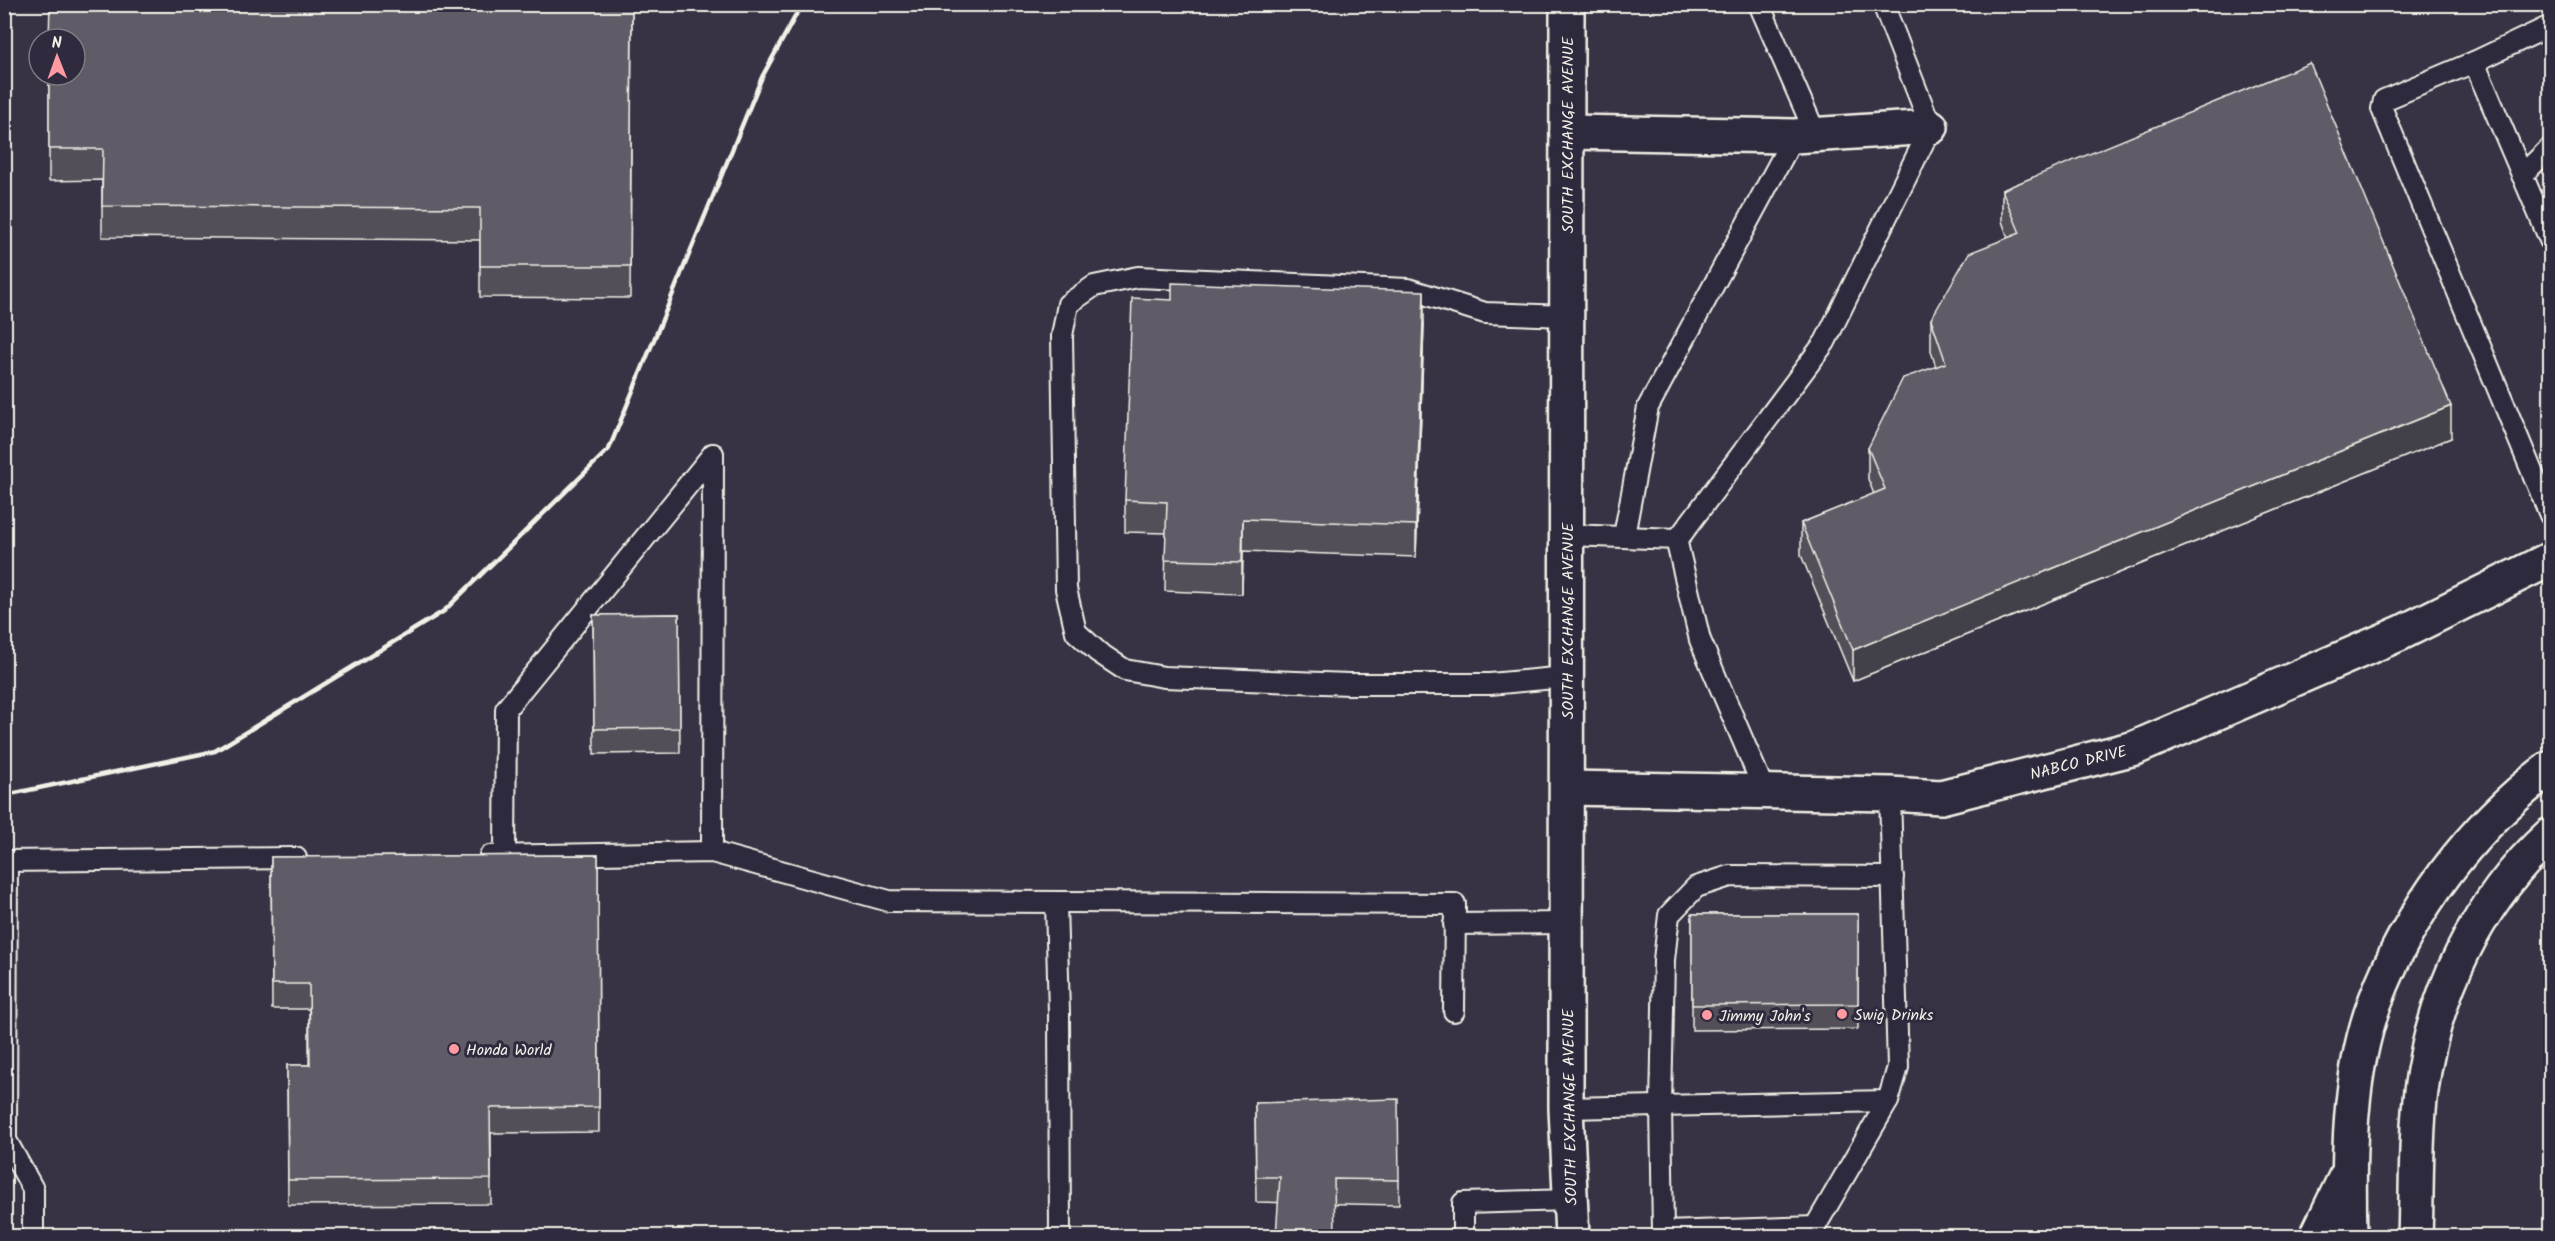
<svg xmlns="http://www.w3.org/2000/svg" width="2555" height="1241" font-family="Kalam,sans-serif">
  <rect width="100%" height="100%" fill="#373244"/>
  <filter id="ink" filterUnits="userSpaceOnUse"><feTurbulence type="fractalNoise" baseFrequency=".0167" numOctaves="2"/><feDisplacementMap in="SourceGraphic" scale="12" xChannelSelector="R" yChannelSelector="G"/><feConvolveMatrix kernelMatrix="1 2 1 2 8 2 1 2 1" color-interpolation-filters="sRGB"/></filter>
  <g filter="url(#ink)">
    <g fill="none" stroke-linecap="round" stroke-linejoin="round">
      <defs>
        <g id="service">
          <path d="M1759,4L1816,135"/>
          <path d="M2474,62L2550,26"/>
          <path d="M2522,175L2550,148"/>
          <path d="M2550,240L2474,62L2384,100L2382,109L2550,515"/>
          <path d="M1567,535L1678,539L1825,342L1931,127L1883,4"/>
          <path d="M1624,536L1648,407L1794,136"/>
          <path d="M1676,539L1700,640L1765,792"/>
          <path d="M1566,677L1490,684H1349L1164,677L1125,670L1098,652L1076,632L1066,589L1062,336L1068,304L1094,286L1138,277L1408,289L1485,313L1567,316"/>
          <path d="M712,852L713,454"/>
          <path d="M505,855L506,709L713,454"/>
          <path d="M490,856L712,852L889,901L1455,904L1454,1011"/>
          <path d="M4,861L296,858"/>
          <path d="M7,861L6,1140L33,1189V1236"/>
          <path d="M1056,903L1059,1013L1060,1236"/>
          <path d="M1454,924L1566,923"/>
          <path d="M1888,1101L1815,1227L1663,1232L1661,1106L1664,960L1669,915L1696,887L1730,876L1893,877"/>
          <path d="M1566,1108L1888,1101L1898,1067L1890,794"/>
          <path d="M1463,1236V1203L1571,1200"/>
        </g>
        <g id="minor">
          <path d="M1567,4L1566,1108L1572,1236"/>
          <path d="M1567,132L1794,136L1931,127"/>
          <path d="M1567,788L1890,794L1941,797L2135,748L2401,633L2550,559"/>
        </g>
        <g id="motorway">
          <path d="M2317,1236L2345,1178"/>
          <path d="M2350,1236C2348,1161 2348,1074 2375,1002C2410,909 2471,827 2550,768"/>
          <path d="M2415,1236C2417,1188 2415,1138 2421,1091C2433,994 2478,901 2550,835"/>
        </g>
      </defs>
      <use href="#service" stroke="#f4f1e8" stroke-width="24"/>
      <use href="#minor" stroke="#f4f1e8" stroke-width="38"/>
      <use href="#motorway" stroke="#f4f1e8" stroke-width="38"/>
      <use href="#service" stroke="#2f2a3d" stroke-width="20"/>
      <use href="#minor" stroke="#2f2a3d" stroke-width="33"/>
      <use href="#motorway" stroke="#2f2a3d" stroke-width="33"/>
      <path stroke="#f4f1e8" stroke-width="4.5" d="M4,793H15L215,751L444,611L609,449L762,77L802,4"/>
    </g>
    <g fill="#524f59" stroke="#f4f1e8" stroke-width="1.5">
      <path d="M632,4L630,298L480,297V240L102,237V180L49,181V75Z"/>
      <path d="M2002,190L2451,438L1853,681L1801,555V523L1874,494L1868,479V448L1936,367L1931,351V319L2008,238L2002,221Z"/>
      <path d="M1424,323L1416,557L1243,551L1242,594L1165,591L1166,533L1125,532V500Z"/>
      <path d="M679,614L680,753L594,754L593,615Z"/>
      <path d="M598,855L599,1132L491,1133V1204L288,1205L287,1065H309V1009H272L271,857Z"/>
      <path d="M1692,914H1858V1029L1692,1030Z"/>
      <path d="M1255,1103L1399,1180V1205L1256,1202Z"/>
    </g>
    <g fill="#424048" stroke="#f4f1e8" stroke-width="1.5">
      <path d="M1424,291V323L1416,557V525Z"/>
      <path d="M2451,406V438L1853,681V650Z"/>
      <path d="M1243,519V551L1242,594V562Z"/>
    </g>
    <g fill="#5f5c67" stroke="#f4f1e8" stroke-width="1.5">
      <path d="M50,4H632L630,266H480V208L102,206L103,149H49V75H75V39H49Z"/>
      <path d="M2310,63L2451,406L1853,650L1801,523L1885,489L1868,448L1903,378L1946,363L1931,319L1969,253L2020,233L2002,190Z"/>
      <path d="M1172,283L1424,291L1416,525L1243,519L1242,562L1165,560L1167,502L1125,500L1132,298L1172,300Z"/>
      <path d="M679,614L680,728L594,729L593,615Z"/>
      <path d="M598,855L599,1107L490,1108L491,1179L288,1180L287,1065H310L309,984H272L271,857Z"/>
      <path d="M1692,914H1858V1004L1692,1005Z"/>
      <path d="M1398,1099L1399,1180L1334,1179L1335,1236H1276L1280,1177H1256L1255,1103Z"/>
    </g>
  </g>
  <g fill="#ff9aa2" stroke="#2f2a3d" stroke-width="2">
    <circle cx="1842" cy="1014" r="6"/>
    <circle cx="1707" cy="1015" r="6"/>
    <circle cx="454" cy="1049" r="6"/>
  </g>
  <g text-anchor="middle" stroke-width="6" stroke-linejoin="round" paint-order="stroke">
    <g font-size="16" fill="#f4f1e8" stroke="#2f2a3d">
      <text transform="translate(1567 135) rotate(-90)" y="6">SOUTH EXCHANGE AVENUE</text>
      <text transform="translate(1567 621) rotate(-90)" y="6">SOUTH EXCHANGE AVENUE</text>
      <text transform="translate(2078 762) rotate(-14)" y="6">NABCO DRIVE</text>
      <text transform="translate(1569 1107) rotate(-91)" y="6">SOUTH EXCHANGE AVENUE</text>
    </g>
    <g font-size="16" fill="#f4f1e8" stroke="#2f2a3d" text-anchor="start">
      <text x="1854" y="1020">Swig Drinks</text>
      <text x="1719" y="1021">Jimmy John's</text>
      <text x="466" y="1055">Honda World</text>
    </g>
  </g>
  <rect width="2555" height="1241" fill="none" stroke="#2f2a3d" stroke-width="24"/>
  <rect x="12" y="12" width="2531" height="1217" fill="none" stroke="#f4f1e8" stroke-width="2" filter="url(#ink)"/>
  <g transform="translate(57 57) rotate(359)"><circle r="28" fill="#2f2a3d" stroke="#7e7a81" stroke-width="1.5"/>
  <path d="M0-4.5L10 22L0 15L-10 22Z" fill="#ff9aa2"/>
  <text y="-9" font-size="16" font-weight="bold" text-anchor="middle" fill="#f4f1e8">N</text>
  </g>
</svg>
